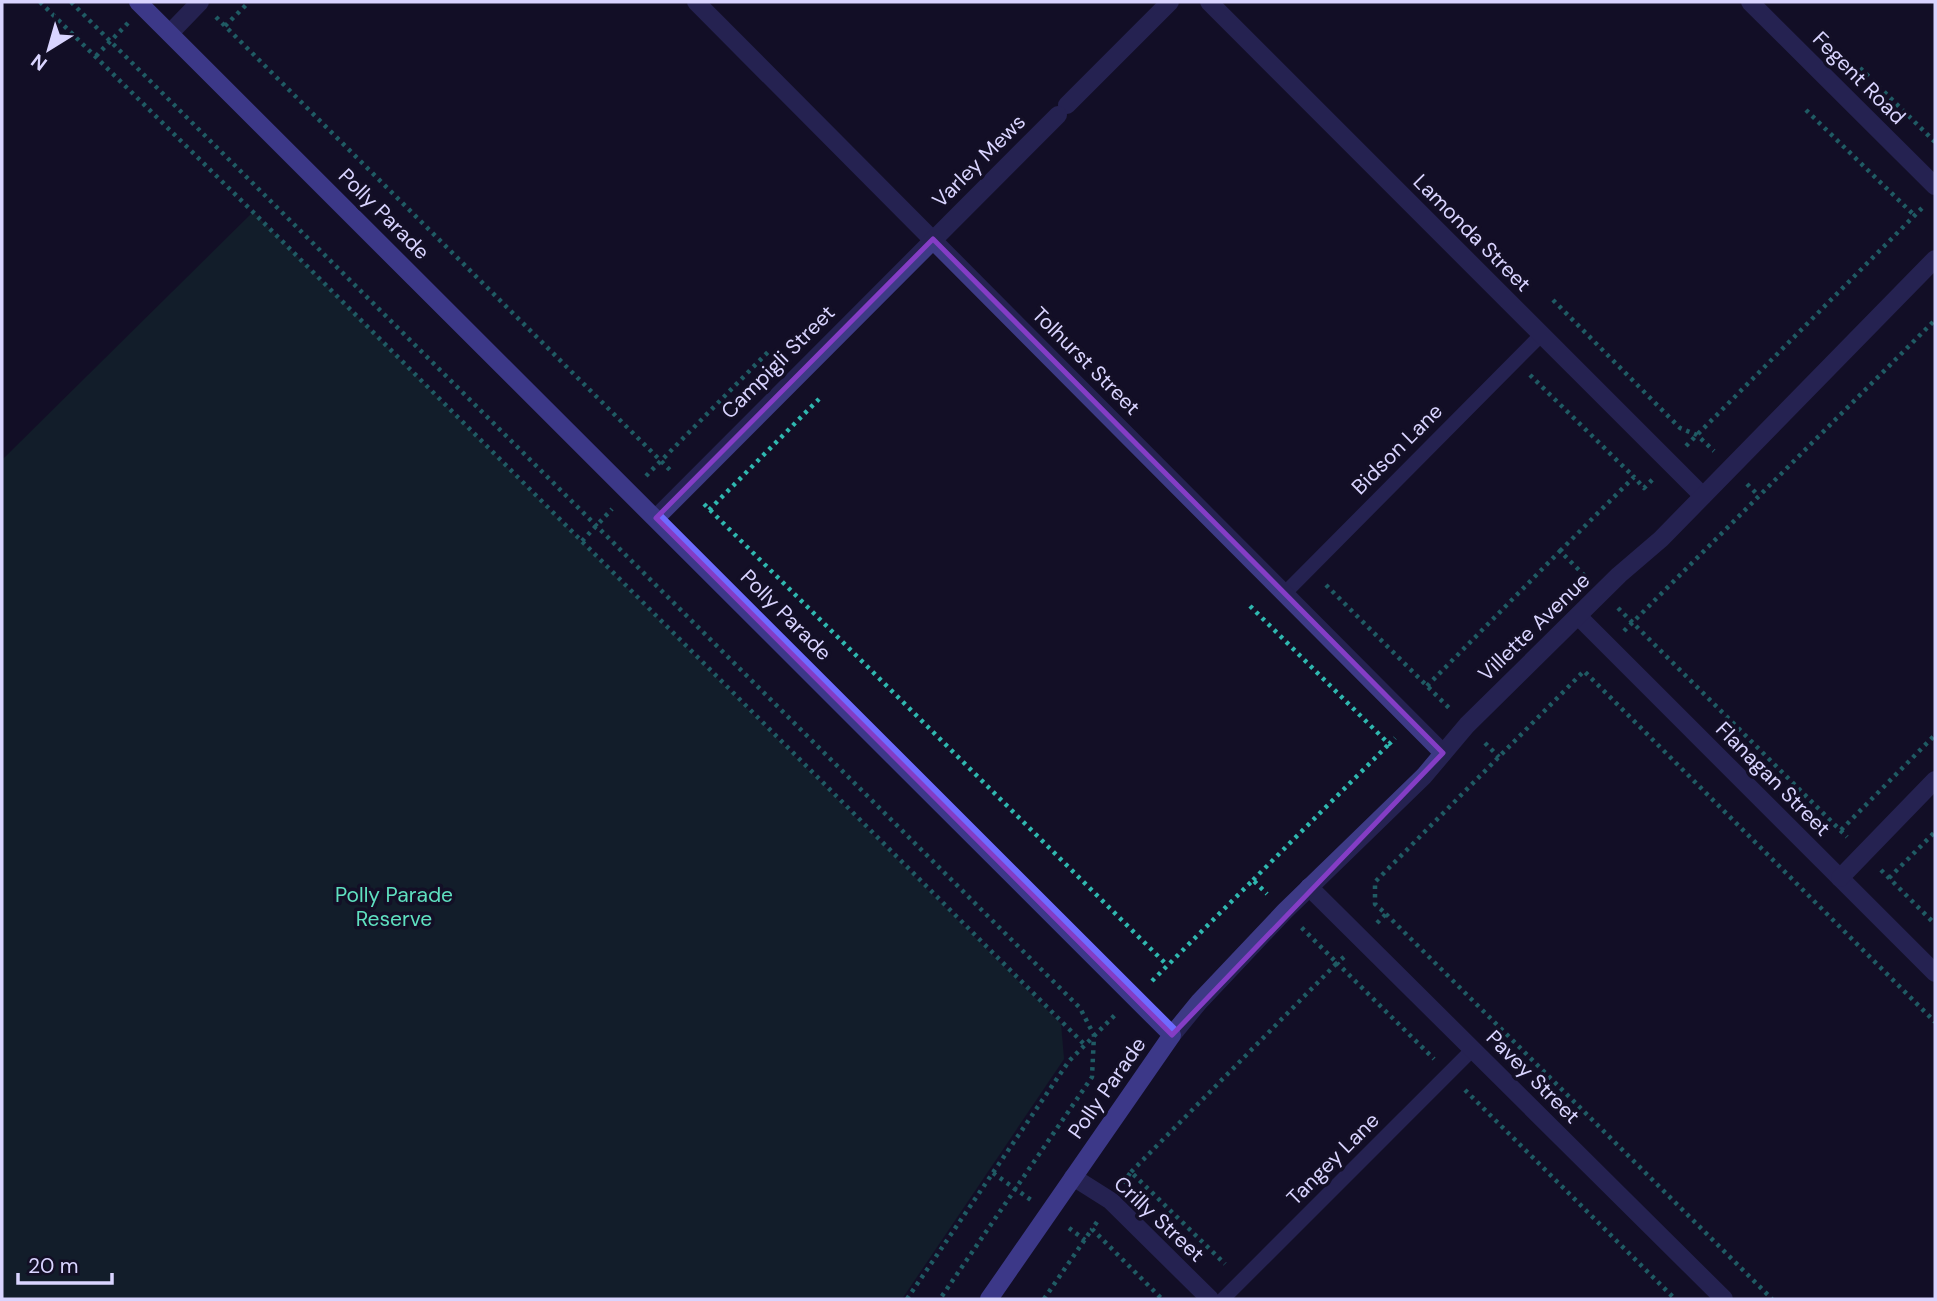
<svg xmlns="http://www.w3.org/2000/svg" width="1937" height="1301" font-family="'DM Sans',sans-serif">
  <rect width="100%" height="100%" fill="#130f26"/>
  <path fill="#12302f" d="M253,212L1061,1024L1064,1059L902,1299H2V460Z"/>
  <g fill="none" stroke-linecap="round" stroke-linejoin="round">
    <g stroke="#2fb8b0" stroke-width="4.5" stroke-dasharray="3.5 5" stroke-linecap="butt">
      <path d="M40,2L253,212L1085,1045"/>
      <path d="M71,2L1080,1008L1094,1035L1092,1077L940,1299"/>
      <path d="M216,17L671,471"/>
      <path d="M225,26L249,2"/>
      <path d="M96,56L128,23"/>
      <path d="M1860,68L1935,142"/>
      <path d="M1806,110L1914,215"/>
      <path d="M1553,300L1680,428L1697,435L1714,451"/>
      <path d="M1530,375L1634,477"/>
      <path d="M1686,446L1924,206"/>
      <path d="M646,476L768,352"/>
      <path d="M1747,484L1759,496"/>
      <path d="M704,504L1167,965"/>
      <path d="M709,510L819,399"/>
      <path d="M582,541L612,509"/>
      <path d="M1560,551L1634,477L1644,488L1653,479"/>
      <path d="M1326,585L1451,710"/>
      <path d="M1250,606L1389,744L1395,738"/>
      <path d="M1618,608L1847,837"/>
      <path d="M1624,631L1935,320"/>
      <path d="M1427,686L1560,551L1584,575"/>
      <path d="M1485,743L1499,757"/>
      <path d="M1841,830L1935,735"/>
      <path d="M1881,870L1935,924"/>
      <path d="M1889,878L1935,832"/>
      <path d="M1253,880L1389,744"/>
      <path d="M1386,914L1772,1299"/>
      <path d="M1377,923L1386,914L1375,904V882L1584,671L1935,1022"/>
      <path d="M1344,957L1337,963L1434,1059"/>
      <path d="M1152,981L1253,880L1267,894"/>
      <path d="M1465,1090L1675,1299"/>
      <path d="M1131,1172L1337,963L1301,927"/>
      <path d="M993,1173L1031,1200"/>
      <path d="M1123,1183L1131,1172L1225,1264"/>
      <path d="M1097,1222L1092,1229L1162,1299"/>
      <path d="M1069,1228L1085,1240"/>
      <path d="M907,1299L1069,1061L1117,1013"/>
      <path d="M1044,1299L1092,1229"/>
    </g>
    <g stroke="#3d3a85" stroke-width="14">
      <path d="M1284,594L1541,335"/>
      <path d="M1223,1299L1473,1049"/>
    </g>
    <g stroke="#3d3a85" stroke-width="18">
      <path d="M696,2L1443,753"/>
      <path d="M1209,2L1703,496"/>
      <path d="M1750,2L1935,186"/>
      <path d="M170,33L200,2"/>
      <path d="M1067,105L1170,2"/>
      <path d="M656,518L1058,115"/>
      <path d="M1579,617L1935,973"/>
      <path d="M1840,878L1935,780"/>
      <path d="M1309,887L1724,1299"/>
      <path d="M1172,1035L1199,1002L1285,911L1424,776L1467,725L1619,575L1661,539L1935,259"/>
      <path d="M1073,1177L1111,1201L1210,1299"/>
    </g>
    <path stroke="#6f6bff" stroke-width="18" d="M138,2L1172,1035L989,1299"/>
  </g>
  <path d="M0 0H1937V1301H0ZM933,239L1443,753L1172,1035L656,518Z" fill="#130f26" fill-opacity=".55" fill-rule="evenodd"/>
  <path fill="none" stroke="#843dc5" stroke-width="5" stroke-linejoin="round" d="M933,239L1443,753L1172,1035L656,518Z"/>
  <g text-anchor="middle" stroke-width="7" stroke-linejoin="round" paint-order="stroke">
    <g font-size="21" fill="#d9d4ff" stroke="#130f26">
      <text transform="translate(1859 78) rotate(45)" y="7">Fegent Road</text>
      <text transform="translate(979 161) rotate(-45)" y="7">Varley Mews</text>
      <text transform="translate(384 214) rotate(45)" y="7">Polly Parade</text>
      <text transform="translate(1472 233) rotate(45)" y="7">Lamonda Street</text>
      <text transform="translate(1086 361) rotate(45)" y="7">Tolhurst Street</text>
      <text transform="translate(778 362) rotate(-45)" y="7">Campigli Street</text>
      <text transform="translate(1397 449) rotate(-45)" y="7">Bidson Lane</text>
      <text transform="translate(786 615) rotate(45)" y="7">Polly Parade</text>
      <text transform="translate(1534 627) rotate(-44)" y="7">Villette Avenue</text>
      <text transform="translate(1773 779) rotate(45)" y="7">Flanagan Street</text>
      <text transform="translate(1533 1077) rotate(45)" y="7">Pavey Street</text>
      <text transform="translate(1107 1088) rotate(-55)" y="7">Polly Parade</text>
      <text transform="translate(1333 1159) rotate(-45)" y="7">Tangey Lane</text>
      <text transform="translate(1159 1219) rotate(43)" y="7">Crilly Street</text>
    </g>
    <g font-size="21" fill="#5fe0c0" stroke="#130f26">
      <text x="394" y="902">Polly Parade<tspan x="394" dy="24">Reserve</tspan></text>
    </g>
  </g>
  <rect width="1937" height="1301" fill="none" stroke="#d9d4ff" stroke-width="7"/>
  <g transform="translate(49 49) rotate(217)" stroke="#130f26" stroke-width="5" paint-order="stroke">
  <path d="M0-5L12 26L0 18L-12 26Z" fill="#d9d4ff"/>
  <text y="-10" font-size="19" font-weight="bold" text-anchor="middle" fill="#d9d4ff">N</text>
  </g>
  <path d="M18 1273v10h94v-10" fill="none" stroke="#d9d4ff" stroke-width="3.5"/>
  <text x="28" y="1273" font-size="21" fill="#d9d4ff" stroke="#130f26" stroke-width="5" paint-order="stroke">20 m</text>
</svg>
